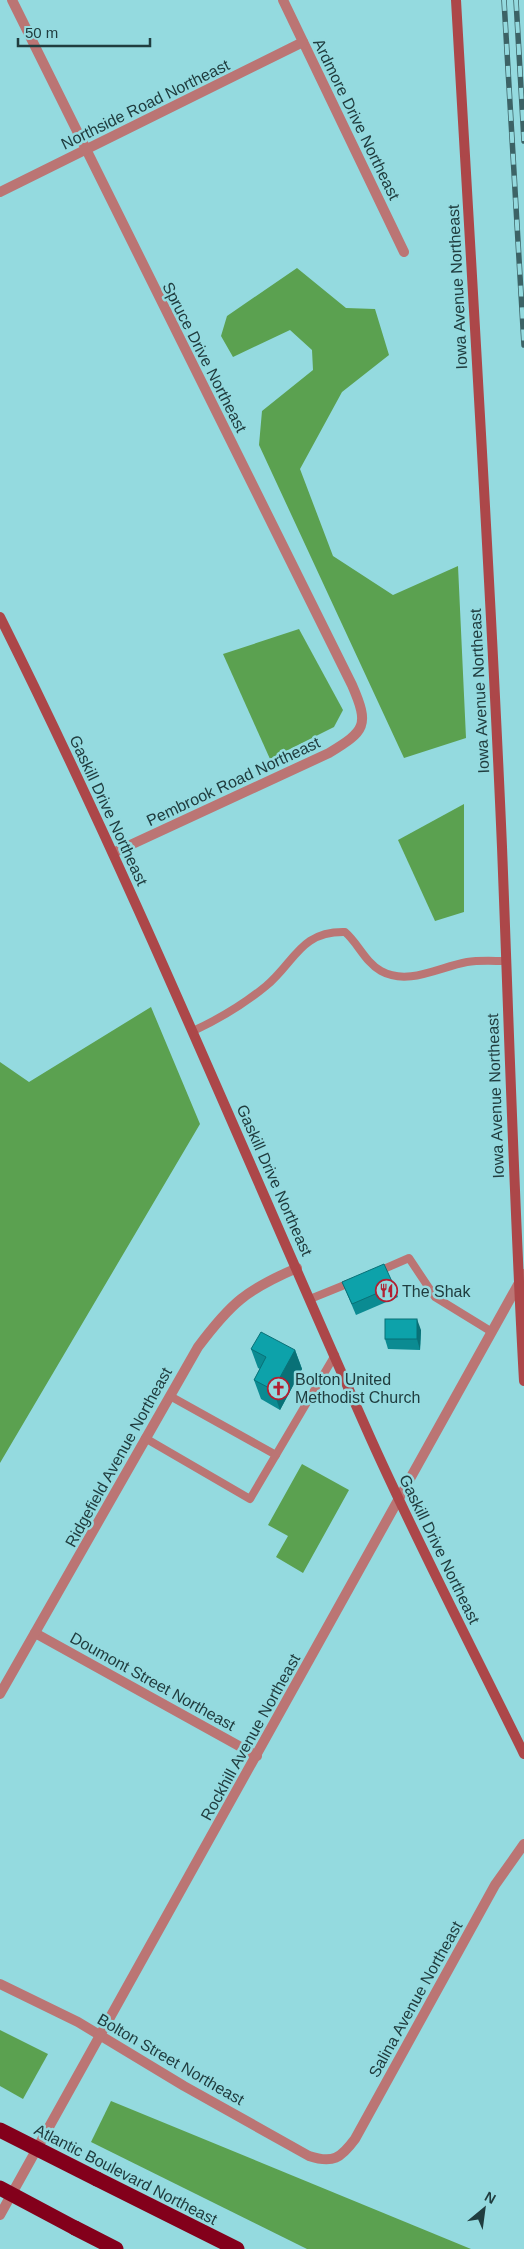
<svg xmlns="http://www.w3.org/2000/svg" width="524" height="2249" font-family="Arial,sans-serif">
  <rect width="100%" height="100%" fill="#94dadf"/>
  <g fill="#5ba150">
    <path d="M297,268L346,308L375,309L389,355L342,392L300,469L333,556L393,595L458,566L466,738L404,758L259,445L262,411L313,370L312,350L290,330L233,357L221,336L227,316Z"/>
    <path d="M299,629L343,710L334,727L270,759L223,654Z"/>
    <path d="M464,804V912L435,921L398,840Z"/>
    <path d="M151,1007L200,1124L0,1463V1062L29,1082Z"/>
    <path d="M302,1464L349,1490L303,1573L276,1557L288,1536L268,1525Z"/>
    <path d="M0,2030L48,2054L23,2099L0,2086Z"/>
    <path d="M111,2101L471,2249H307L91,2142Z"/>
  </g>
  <g fill="none" stroke-linecap="round" stroke-linejoin="round">
    <g stroke="#bb7574" stroke-width="8">
      <path d="M193,1031C219,1019 243,1005 266,986C295,962 300,931 345,932C358,943 365,962 381,971C408,986 439,967 467,962C479,960 493,961 506,961"/>
      <path d="M377,1272L409,1258L435,1297L492,1332"/>
      <path d="M310,1299L352,1282"/>
      <path d="M170,1396L276,1455"/>
      <path d="M145,1438L250,1499L335,1355"/>
    </g>
    <g stroke="#bb7574" stroke-width="10">
      <path d="M12,0L352,685C370,726 365,731 329,753L113,853"/>
      <path d="M283,0L404,252"/>
      <path d="M0,192L303,42"/>
      <path d="M35,1633L257,1756"/>
      <path d="M0,1694L198,1347C231,1303 246,1290 297,1268"/>
      <path d="M0,1984L78,2022L184,2086L309,2156C333,2164 341,2158 355,2139L495,1885L524,1844"/>
    </g>
    <path stroke="#bb7574" stroke-width="10" d="M0,2215L524,1274"/>
    <g stroke="#ac4749" stroke-width="10">
      <path d="M456,0C472,282 490,564 502,847C509,1025 514,1203 524,1381"/>
      <path d="M0,617C134,885 248,1163 370,1437C418,1544 472,1648 524,1754"/>
    </g>
    <g stroke="#83001b" stroke-width="15">
      <path d="M97,2179L237,2249"/>
      <path d="M75,2228L116,2249"/>
    </g>
    <defs>
      <g id="rail">
        <path d="M504,0L524,345"/>
        <path d="M516,0L524,141"/>
      </g>
    </defs>
    <use href="#rail" stroke="#3c6366" stroke-width="5.5"/>
    <use href="#rail" stroke="#94dadf" stroke-width="4" stroke-dasharray="11" stroke-linecap="butt"/>
    <g stroke="#83001b" stroke-width="15">
      <path d="M0,2130L97,2179"/>
      <path d="M0,2188L75,2228"/>
    </g>
  </g>
  <g fill="#0b8b92">
    <path d="M342,1282L394,1286L398,1297L356,1315Z"/>
    <path d="M421,1330L420,1350L388,1349L385,1339Z"/>
    <path d="M251,1349L295,1350L302,1369L280,1410L261,1399L254,1380L260,1369L258,1368Z"/>
  </g>
  <g fill="#097177">
    <path d="M417,1319L421,1330L420,1350L417,1339Z"/>
    <path d="M295,1350L302,1369L280,1410L273,1390Z"/>
  </g>
  <g fill="#0da2aa" stroke="#097177">
    <path d="M384,1264L394,1286L352,1304L342,1282Z"/>
    <rect x="385" y="1319" width="32" height="20"/>
    <path d="M261,1332L295,1350L273,1390L254,1380L266,1357L251,1349Z"/>
  </g>
  <defs>
    <symbol id="restaurant-ring" viewBox="-11 -11 22 22"><circle r="9.5" fill="#94dadf" stroke="#b21f31" stroke-width="1.5"/><path d="M-5-6h1v4h1v-4h1v4h1v-4h1v5L-1.5 .5V6h-2V.5L-5-1ZM5-6V6H3V1.5H1.5Q1.5-4 5-6Z" fill="#b21f31"/></symbol>
    <symbol id="church-ring" viewBox="-11 -11 22 22"><circle r="9.5" fill="#94dadf" stroke="#b21f31" stroke-width="1.5"/><path d="M-1.2-6h2.4v3.5h3.3v2.4h-3.3V6h-2.4V-.1h-3.3v-2.4h3.3Z" fill="#b21f31"/></symbol>
  </defs>
  <g fill-rule="evenodd">
    <use href="#restaurant-ring" x="374" y="1278" width="25" height="25"/>
    <use href="#church-ring" x="266" y="1376" width="25" height="25"/>
  </g>
  <g text-anchor="middle" stroke-width="5" stroke-linejoin="round" paint-order="stroke">
    <g font-size="16" fill="#203d3f" stroke="#94dadf">
      <text transform="translate(145 104) rotate(-26)" y="6">Northside Road Northeast</text>
      <text transform="translate(357 119) rotate(64)" y="6">Ardmore Drive Northeast</text>
      <text transform="translate(457 287) rotate(-93)" y="6">Iowa Avenue Northeast</text>
      <text transform="translate(205 357) rotate(63)" y="6">Spruce Drive Northeast</text>
      <text transform="translate(479 691) rotate(-93)" y="6">Iowa Avenue Northeast</text>
      <text transform="translate(233 781) rotate(-25)" y="6">Pembrook Road Northeast</text>
      <text transform="translate(109 810) rotate(65)" y="6">Gaskill Drive Northeast</text>
      <text transform="translate(495 1096) rotate(-92)" y="6">Iowa Avenue Northeast</text>
      <text transform="translate(275 1180) rotate(66)" y="6">Gaskill Drive Northeast</text>
      <text transform="translate(118 1457) rotate(-61)" y="6">Ridgefield Avenue Northeast</text>
      <text transform="translate(440 1549) rotate(64)" y="6">Gaskill Drive Northeast</text>
      <text transform="translate(153 1681) rotate(29)" y="6">Doumont Street Northeast</text>
      <text transform="translate(250 1737) rotate(-61)" y="6">Rockhill Avenue Northeast</text>
      <text transform="translate(415 1999) rotate(-61)" y="6">Salina Avenue Northeast</text>
      <text transform="translate(171 2059) rotate(30)" y="6">Bolton Street Northeast</text>
      <text transform="translate(126 2174) rotate(27)" y="6">Atlantic Boulevard Northeast</text>
    </g>
    <g font-size="16" fill="#203d3f" stroke="#94dadf" text-anchor="start">
      <text x="402" y="1297">The Shak</text>
      <text x="295" y="1385">Bolton United<tspan x="295" dy="18">Methodist Church</tspan></text>
    </g>
  </g>
  <g transform="translate(484 2209) rotate(29)" stroke="#94dadf" stroke-width="4" paint-order="stroke">
  <path d="M0-4L9 19L0 12L-9 19Z" fill="#203d3f"/>
  <text y="-8" font-size="14" font-weight="bold" text-anchor="middle" fill="#203d3f">N</text>
  </g>
  <path d="M18 38v8h132v-8" fill="none" stroke="#203d3f" stroke-width="2.5"/>
  <text x="25" y="38" font-size="15" fill="#203d3f" stroke="#94dadf" stroke-width="4" paint-order="stroke">50 m</text>
</svg>
